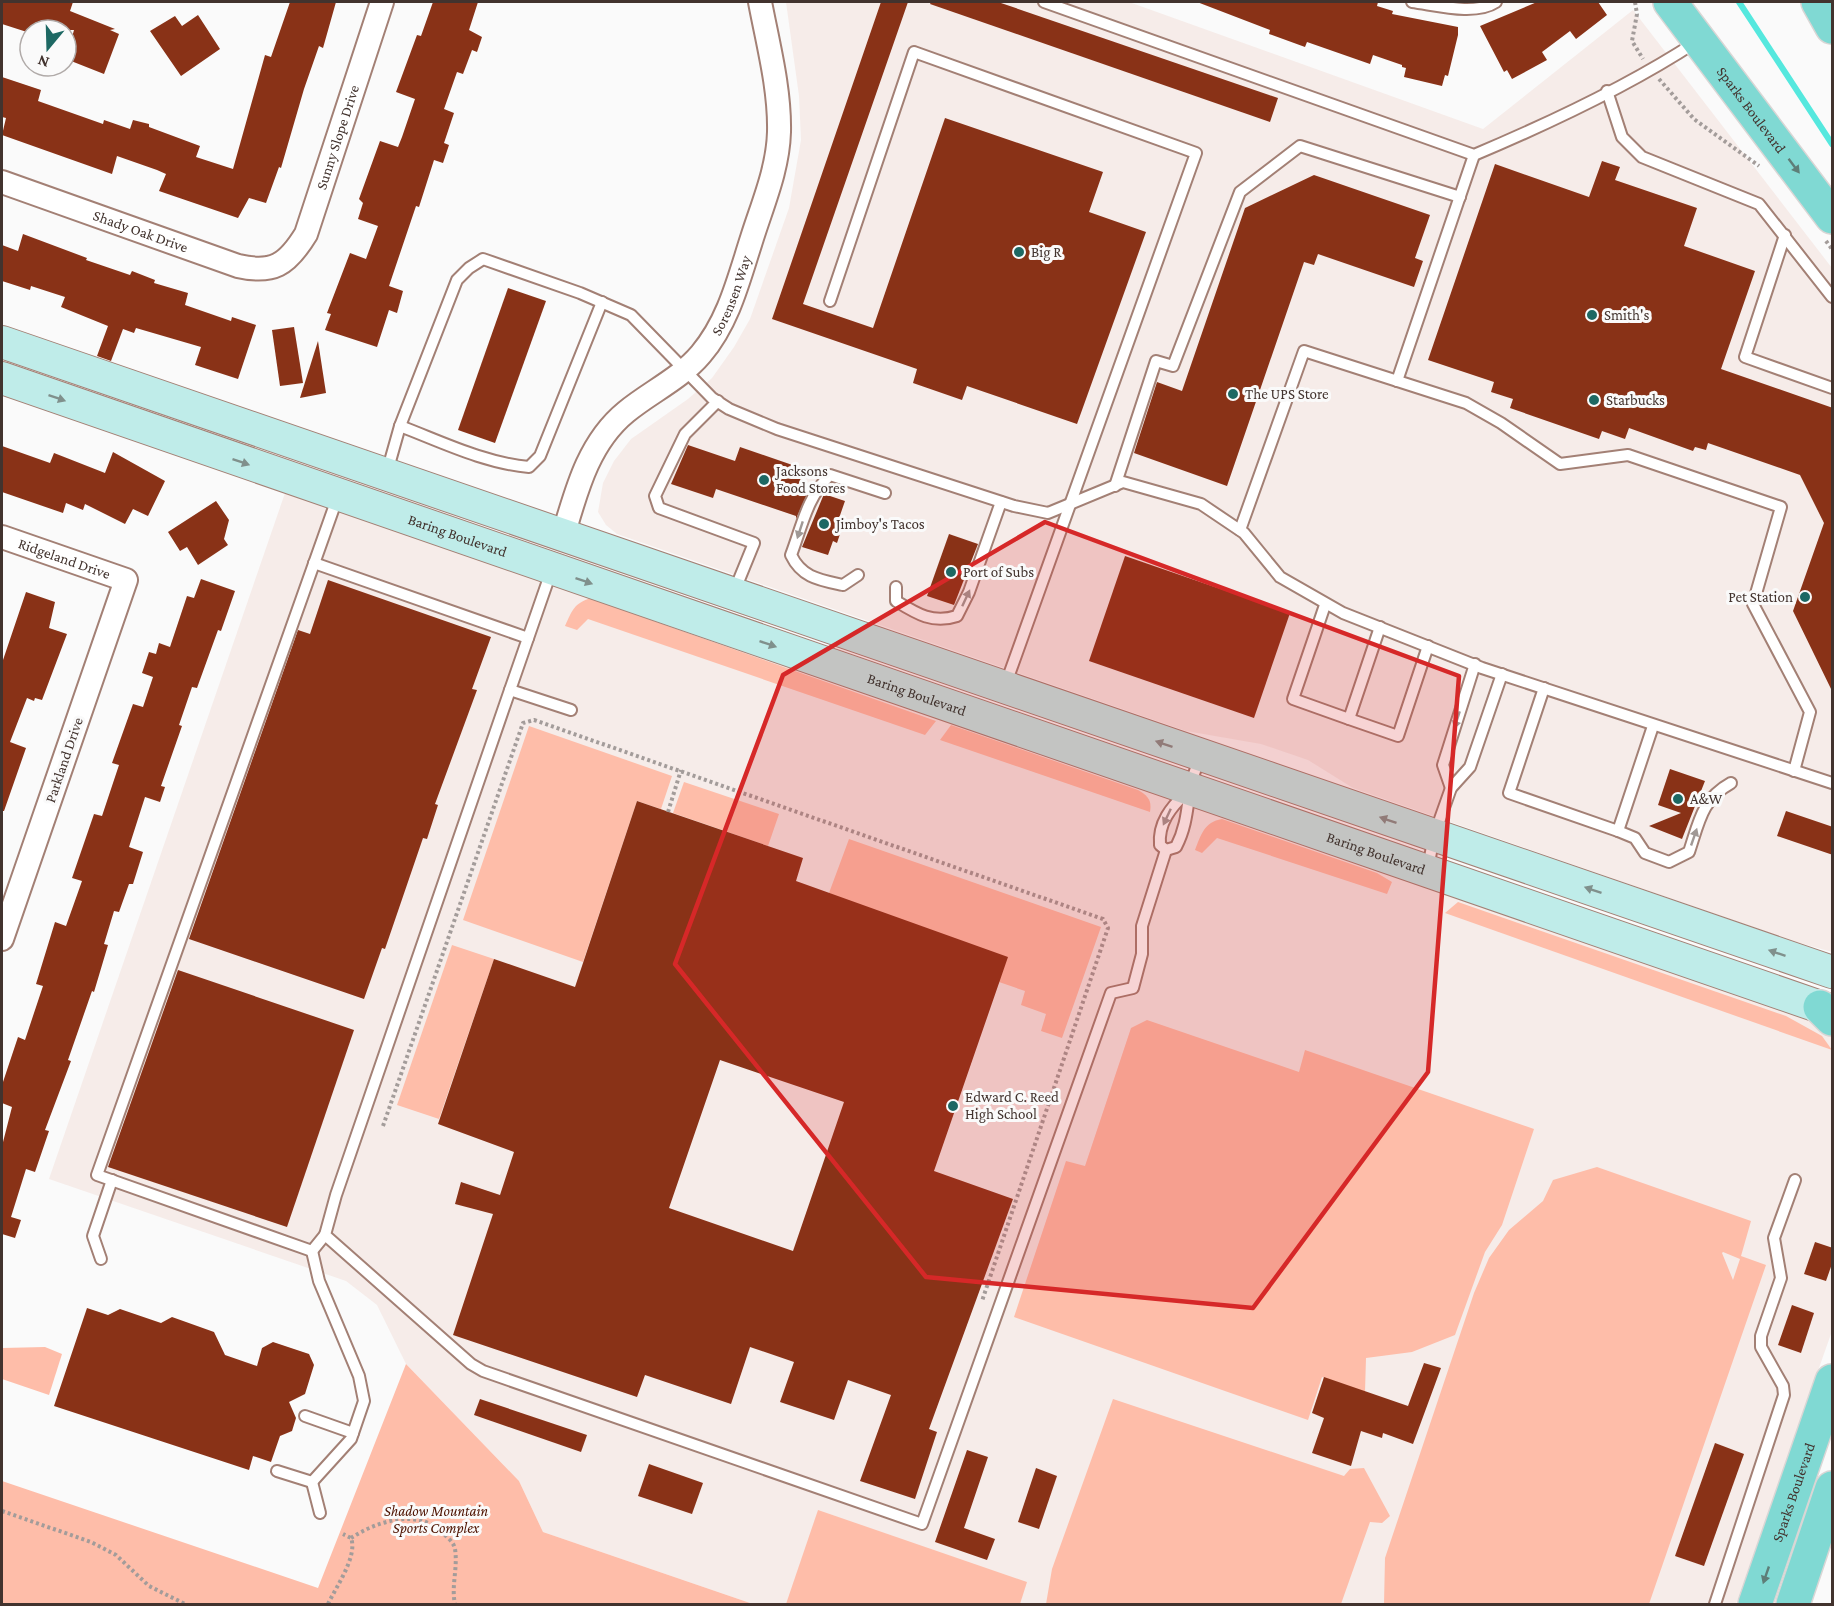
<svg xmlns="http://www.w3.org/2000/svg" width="1834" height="1606" font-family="'Crimson Pro',serif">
  <rect width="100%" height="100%" fill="#fafafa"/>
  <g fill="#f6ece9">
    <path d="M786,2H1129L1483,129L1633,10L1832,268V952L1793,941L1353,788L1308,760L1261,744L1186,731L617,534L606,525L598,512L603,483L614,461L631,439L688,399L712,378L734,347L750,319L789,208L801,140L799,96Z"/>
    <path d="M285,493L1786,1008L1813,1018L1832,1033V1331L1736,1604H753L543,1532L519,1481L406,1364L377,1305L346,1281L49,1179Z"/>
  </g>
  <g fill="#febda9" fill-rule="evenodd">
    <path d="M591,598L606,604L936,721L925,735L588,619L577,630L565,626C572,611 574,603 591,598Z"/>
    <path d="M951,725L1138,790C1148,796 1152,800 1150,812L940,740Z"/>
    <path d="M529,726L672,776L661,809L637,801L583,962L463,920Z"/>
    <path d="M684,782L779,814L768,846L673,813Z"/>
    <path d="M1222,819L1377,873L1392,882L1387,894L1217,838L1202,853L1195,850C1201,835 1204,822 1222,819Z"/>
    <path d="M849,839L1101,927L1062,1038L1041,1031L1046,1014L1021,1005L1025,991L999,982L829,893Z"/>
    <path d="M1458,902L1786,1016L1822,1036L1832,1050L1445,913Z"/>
    <path d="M452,945L494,959L439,1119L397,1105Z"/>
    <path d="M1147,1020L1299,1072L1305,1050L1534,1129L1502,1225L1485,1252L1455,1335L1412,1352L1366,1358L1365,1392L1322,1377L1308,1420L1014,1317L1066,1161L1085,1166L1131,1028Z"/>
    <path d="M1597,1167L1751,1221L1741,1256L1766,1265L1649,1604H1384L1385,1558L1474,1293L1489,1258L1509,1230L1543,1201L1553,1180ZM1723,1252L1740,1259L1733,1280L1722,1253Z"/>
    <path d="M45,1347L62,1354L49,1395L2,1379V1348Z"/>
    <path d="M406,1364L519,1481L543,1532L753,1604H2V1481L318,1588Z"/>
    <path d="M1113,1399L1344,1476L1350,1469L1364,1468L1390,1516L1382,1523L1370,1522L1341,1604H1046L1052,1569Z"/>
    <path d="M818,1510L1027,1582L1020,1604H786Z"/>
  </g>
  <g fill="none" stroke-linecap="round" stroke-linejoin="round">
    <path stroke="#55e8de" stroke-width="6" d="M1739,2L1832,144"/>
  </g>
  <g fill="#893217" fill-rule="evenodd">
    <path d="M2,2H73L70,11L115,29L110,30L119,34L104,74L66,59L74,30H30V33L2,24Z"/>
    <path d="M290,2H336L323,48L319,46L304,89L281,168L279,167L266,203L249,198L238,218L159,191L166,174L157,170L117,156L112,174L2,135L6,118L2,117V77L41,90L38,101L103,124L104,120L130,129L133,120L149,124V127L200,146L196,157L233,169L265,55L271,57Z"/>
    <path d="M433,2H478L469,30L482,37L477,52L472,50L463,74L457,72L444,109L454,113L444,143L449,145L443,163L434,160L419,207L416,206L389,286L403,291L397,313L389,310L377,347L325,330L331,314L327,313L350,253L366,259L378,226L358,219L363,203L359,199L380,141L398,147L402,137L415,99L396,92L417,35L421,36Z"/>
    <path d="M881,2H908L803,304L873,328L945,118L1103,172L1089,212L1146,232L1077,424L967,386L962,400L913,383L917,369L772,319Z"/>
    <path d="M931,2H998L1278,98L1270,122L930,4Z"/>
    <path d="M1197,2H1378L1377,6L1393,11L1392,14L1458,27V35L1448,76L1445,75L1442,86L1404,77L1406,68L1402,67V65L1373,55L1370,64L1307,42L1305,47L1269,34L1270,30Z"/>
    <path d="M1537,2H1598L1607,15L1576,39L1570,31L1542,52L1547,60L1512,79L1507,70L1504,72L1480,26Z"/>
    <path d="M198,15L220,49L181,76L150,31L175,16L182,26Z"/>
    <path d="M1602,161L1620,167L1615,180L1697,208L1684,246L1755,271L1721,369L1833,408V693L1793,611L1824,523L1800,475L1708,443L1706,450L1695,447L1693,451L1629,428L1625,439L1602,431L1599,439L1510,408L1513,399L1491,392L1494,382L1428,360L1495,164L1589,197Z"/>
    <path d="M1314,175L1430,215L1415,258L1423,261L1414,287L1318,254L1314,265L1304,262L1227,486L1134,453L1157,382L1182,391L1245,208Z"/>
    <path d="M23,234L87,258L86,260L130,275L132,271L155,280L154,283L188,293L185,305L231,321L232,317L256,325L238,379L195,365L201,347L136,328L134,333L123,329L111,361L97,356L108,326L61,307L65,297L31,286L30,290L2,281V245L18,251Z"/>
    <path d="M508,288L546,301L495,443L458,430Z"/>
    <path d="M294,327L303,383L280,386L272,330Z"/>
    <path d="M318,341L326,393L300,398Z"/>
    <path d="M688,445L735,461L740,447L804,469L798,486L809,490L796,519V516L716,489L713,498L671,484Z"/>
    <path d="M2,446L50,463L54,453L105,473L113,452L165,481L148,516L133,509L125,524L85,504L83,510L66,503L63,513L2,492Z"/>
    <path d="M824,494L845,501L837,524L843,525L837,543L833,541L828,555L802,547Z"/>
    <path d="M216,501L229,520L224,539L228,545L198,565L187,547L180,551L168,532Z"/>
    <path d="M949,534L978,544L954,605L927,596Z"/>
    <path d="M1125,556L1290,613L1254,718L1089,661Z"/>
    <path d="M201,579L235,591L221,631L218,630L197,688L192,687L179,725L182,726L161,786L165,787L160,802L145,797L129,847L143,852L133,884H129L119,912L114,911L104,944L108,945L94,992L92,991L68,1060L71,1061L45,1130L49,1131L35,1172L26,1169L11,1217L21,1220L15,1238L2,1234V1146L12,1107L2,1103V1085L18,1037L25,1040L43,986L36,984L55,922L66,926L82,881L72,878L94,814L102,816L119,765L112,763L133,704L143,707L153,677L142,673L149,652L156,654L159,643L170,647L187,596L194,598Z"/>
    <path d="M328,580L491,637L472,689L477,690L435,804L438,805L427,839L423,838L385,949L382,948L364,999L189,939L298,630L310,634Z"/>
    <path d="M26,592L55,602L49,628L67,634L42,700L35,698L34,701L27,698L10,742L26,748L4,811H2V663Z"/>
    <path d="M1670,769L1705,781L1682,839L1649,826L1681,813L1658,805Z"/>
    <path d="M637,801L803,858L796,881L1008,957L934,1171L1013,1199L929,1429L937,1432L915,1499L860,1481L891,1395L848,1380L834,1420L780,1402L794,1362L750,1347L731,1404L645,1375L637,1397L453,1335L493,1214L455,1204L461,1182L500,1195L514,1152L438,1124L494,959L575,987ZM720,1060L844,1102L793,1251L669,1208Z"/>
    <path d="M1786,811L1833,827V855L1777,836Z"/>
    <path d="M178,970L354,1030L287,1227L108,1167Z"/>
    <path d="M1815,1242L1833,1248V1261L1826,1281L1804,1274Z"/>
    <path d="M1792,1305L1814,1313L1801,1353L1778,1345Z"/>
    <path d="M87,1308L108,1315L120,1309L161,1323L172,1317L214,1332L225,1355L257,1366L262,1348L273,1342L309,1354L314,1365L305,1394L289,1402L296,1418L292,1431L280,1436L271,1462L253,1456L249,1470L54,1406Z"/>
    <path d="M1424,1363L1441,1368L1413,1444L1383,1433L1382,1438L1361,1431L1351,1466L1312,1453L1324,1418L1312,1413L1324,1377L1408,1406Z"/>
    <path d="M480,1399L587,1435L581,1452L474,1415Z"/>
    <path d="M1715,1443L1744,1454L1704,1566L1675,1556Z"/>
    <path d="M967,1450L988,1457L964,1528L995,1539L987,1560L935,1542Z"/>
    <path d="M649,1464L703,1483L692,1514L638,1496Z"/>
    <path d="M1036,1468L1057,1476L1039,1529L1018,1522Z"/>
  </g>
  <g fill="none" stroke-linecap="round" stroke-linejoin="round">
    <defs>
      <g id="service">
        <path d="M1044,2L1474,155C1550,123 1627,87 1696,42"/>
        <path d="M1412,2C1436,5 1475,16 1496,2"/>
        <path d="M1607,91L1622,137L1642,157L1759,204L1832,297"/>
        <path d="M1785,235L1745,357L1832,388"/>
        <path d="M830,301L914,52L1196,153L1005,686"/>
        <path d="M1397,381L1474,155"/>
        <path d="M718,401L685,434L655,496L659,508L754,543L734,592"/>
        <path d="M400,426C442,442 484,463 529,467L540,456L602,302"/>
        <path d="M387,472L400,426L457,280L469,268L483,259L580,293L631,315L712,398L729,409L777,429L1014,506L1048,513L1123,482L1201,504L1244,533L1280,577L1343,613L1482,668L1832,783"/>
        <path d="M1115,486L1156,361L1173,366L1240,192L1300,146L1460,197"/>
        <path d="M1240,530L1304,351L1466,403L1501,423L1560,464L1628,455L1781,507L1753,604L1810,712L1794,771"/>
        <path d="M314,563L528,638"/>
        <path d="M552,569L510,690L571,710"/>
        <path d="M858,575L843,585C820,580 802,578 791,555C802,526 807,497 830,475L885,493"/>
        <path d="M896,587V601C917,614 933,624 957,616L969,592L1001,502"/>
        <path d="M1325,605L1293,699L1349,719L1380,627"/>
        <path d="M1544,688L1509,793L1618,831L1653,726"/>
        <path d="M510,690L336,1195L325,1235L471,1364L483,1371L922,1524L1111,993L1133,988L1142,954V926L1166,850"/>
        <path d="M1349,719L1398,736L1428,646"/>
        <path d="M1451,788L1443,765L1475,664"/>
        <path d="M1618,831L1635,838L1645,853L1669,862L1689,852C1699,822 1702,799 1731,783"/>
        <path d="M1166,850L1176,847C1186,828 1187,810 1190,790C1191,779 1197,767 1200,757"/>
        <path d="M1166,850L1160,845C1158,823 1171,807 1186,793"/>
        <path d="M1428,868L1434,836L1451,788L1470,767L1502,674"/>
        <path d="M325,1235L312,1251L97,1175L338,496"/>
        <path d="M101,1259L93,1236L112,1180"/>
        <path d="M305,1416L353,1433"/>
        <path d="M277,1471L312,1482"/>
        <path d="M312,1482L351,1439L364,1401L359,1376L319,1281L312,1251"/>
        <path d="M312,1482L320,1513"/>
        <path d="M1715,1604L1784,1395L1783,1386L1761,1347V1336L1781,1278L1774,1238L1795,1180"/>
      </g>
      <g id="minor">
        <path id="s1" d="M2,182L238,266C273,274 287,265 306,234L382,2"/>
        <path id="s2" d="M563,536C576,492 588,443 626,412C650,392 680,379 701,354C729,321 739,278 752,238C763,203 778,169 779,132C780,89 768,44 760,2"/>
        <path id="s3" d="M2,537L126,580L2,939"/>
      </g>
      <g id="secondary">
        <path d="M2,342L1832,972"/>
        <path id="s4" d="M2,378L1832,1011"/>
      </g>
      <g id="primary">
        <path id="s5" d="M1670,2L1832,217"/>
        <path d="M1818,2L1832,27"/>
        <path d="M1820,1007L1832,1019"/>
        <path id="s6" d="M1755,1604L1832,1381"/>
        <path d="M1793,1604L1832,1488"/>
      </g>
    </defs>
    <use href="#service" stroke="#a38075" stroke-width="14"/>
    <use href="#minor" stroke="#a38075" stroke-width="26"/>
    <use href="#secondary" stroke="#a38075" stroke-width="34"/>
    <use href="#primary" stroke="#d9d6d5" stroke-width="36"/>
    <g stroke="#a39c9a" stroke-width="4" stroke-dasharray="3 3" stroke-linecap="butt">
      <path d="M1635,2L1637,14L1632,41L1643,59"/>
      <path d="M1659,79L1694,119L1759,166"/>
      <path d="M1826,241L1832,249"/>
      <path d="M668,812L681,770"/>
      <path d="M383,1126L523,723L534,720L1103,919L1108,928L982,1301"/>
      <path d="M2,1511L91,1542L116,1555L149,1586L185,1604"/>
      <path d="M351,1538C377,1521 420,1507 445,1535C449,1539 454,1543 455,1549C458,1568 451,1586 455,1604"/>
      <path d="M328,1604C336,1587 358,1556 351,1538L343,1534"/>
    </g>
    <use href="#service" stroke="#fff" stroke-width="10"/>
    <use href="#minor" stroke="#fff" stroke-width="22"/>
    <use href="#secondary" stroke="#bfece9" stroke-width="32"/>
    <use href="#primary" stroke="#80d9d3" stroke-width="33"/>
  </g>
  <defs><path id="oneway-solid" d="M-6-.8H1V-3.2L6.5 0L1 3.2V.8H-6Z" transform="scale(1.5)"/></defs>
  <g fill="#5e7e78">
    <use href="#oneway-solid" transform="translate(1794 166) rotate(53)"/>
    <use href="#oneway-solid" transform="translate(1766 1575) rotate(109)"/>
  </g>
  <g fill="#80908c">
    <use href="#oneway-solid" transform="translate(57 398) rotate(19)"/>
    <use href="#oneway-solid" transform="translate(241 462) rotate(19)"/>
    <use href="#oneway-solid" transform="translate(584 581) rotate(19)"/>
    <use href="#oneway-solid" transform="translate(768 644) rotate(19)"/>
    <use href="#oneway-solid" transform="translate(1164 744) rotate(-161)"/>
    <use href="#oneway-solid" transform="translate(1388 820) rotate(-161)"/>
    <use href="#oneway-solid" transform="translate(1593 890) rotate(-161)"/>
    <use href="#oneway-solid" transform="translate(1777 953) rotate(-161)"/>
  </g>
  <g fill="#a09996">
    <use href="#oneway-solid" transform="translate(800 530) rotate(108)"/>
    <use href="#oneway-solid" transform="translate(966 598) rotate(-65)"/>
    <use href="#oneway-solid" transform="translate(1457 720) rotate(108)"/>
    <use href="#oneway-solid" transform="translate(1167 817) rotate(115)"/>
    <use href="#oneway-solid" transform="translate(1694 837) rotate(-71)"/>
  </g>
  <path fill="#d62828" fill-opacity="0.2" stroke="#d62828" stroke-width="4.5" stroke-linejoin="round" d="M1045,522L1459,676L1428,1072L1253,1308L926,1277L675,964L783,675Z"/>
  <g fill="#1d6863" stroke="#fafafa" stroke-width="2">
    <circle cx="1019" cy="252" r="6"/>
    <circle cx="1592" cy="315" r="6"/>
    <circle cx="1233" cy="394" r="6"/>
    <circle cx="1594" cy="400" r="6"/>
    <circle cx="764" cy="480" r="6"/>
    <circle cx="824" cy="524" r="6"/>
    <circle cx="951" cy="572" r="6"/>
    <circle cx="1805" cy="597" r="6"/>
    <circle cx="1678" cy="799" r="6"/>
    <circle cx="953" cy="1106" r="6"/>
  </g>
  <g text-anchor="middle" stroke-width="6" stroke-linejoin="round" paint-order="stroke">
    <g font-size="15" fill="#42332e" stroke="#fafafa">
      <text dy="5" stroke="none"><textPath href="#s5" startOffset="135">Sparks Boulevard</textPath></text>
      <text dy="5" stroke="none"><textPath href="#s1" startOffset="435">Sunny Slope Drive</textPath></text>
      <text dy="5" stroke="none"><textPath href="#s1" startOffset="147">Shady Oak Drive</textPath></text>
      <text dy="5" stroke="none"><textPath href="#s2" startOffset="303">Sorensen Way</textPath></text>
      <text dy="5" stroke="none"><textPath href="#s4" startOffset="482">Baring Boulevard</textPath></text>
      <text dy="5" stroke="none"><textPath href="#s3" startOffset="66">Ridgeland Drive</textPath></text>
      <text dy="5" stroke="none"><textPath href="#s4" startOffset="968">Baring Boulevard</textPath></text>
      <text transform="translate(64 760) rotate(-71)" y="5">Parkland Drive</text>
      <text dy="5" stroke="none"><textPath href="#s4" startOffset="1454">Baring Boulevard</textPath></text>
      <text dy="5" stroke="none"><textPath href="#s6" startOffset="118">Sparks Boulevard</textPath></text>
    </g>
    <g font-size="15" fill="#42332e" stroke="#fafafa" text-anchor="start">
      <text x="1031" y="257">Big R</text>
      <text x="1604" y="320">Smith's</text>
      <text x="1245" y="399">The UPS Store</text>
      <text x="1606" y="405">Starbucks</text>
      <text x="776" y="476">Jacksons<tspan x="776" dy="17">Food Stores</tspan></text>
      <text x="836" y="529">Jimboy's Tacos</text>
      <text x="963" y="577">Port of Subs</text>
      <text x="1793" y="602" text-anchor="end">Pet Station</text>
      <text x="1690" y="804">A&amp;W</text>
      <text x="965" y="1102">Edward C. Reed<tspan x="965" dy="17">High School</tspan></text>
    </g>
    <g font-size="15" font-style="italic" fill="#4f1402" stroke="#fafafa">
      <text x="436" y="1516">Shadow Mountain<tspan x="436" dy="17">Sports Complex</tspan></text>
    </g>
  </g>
  <rect width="1834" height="1606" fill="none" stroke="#42332e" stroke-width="6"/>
  <g transform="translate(48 48) rotate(199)"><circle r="28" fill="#fafafa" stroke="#b0aaa8" stroke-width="1.5"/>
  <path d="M0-4.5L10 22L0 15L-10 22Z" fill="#1d6863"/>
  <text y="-9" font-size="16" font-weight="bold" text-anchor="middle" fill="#42332e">N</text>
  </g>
</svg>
